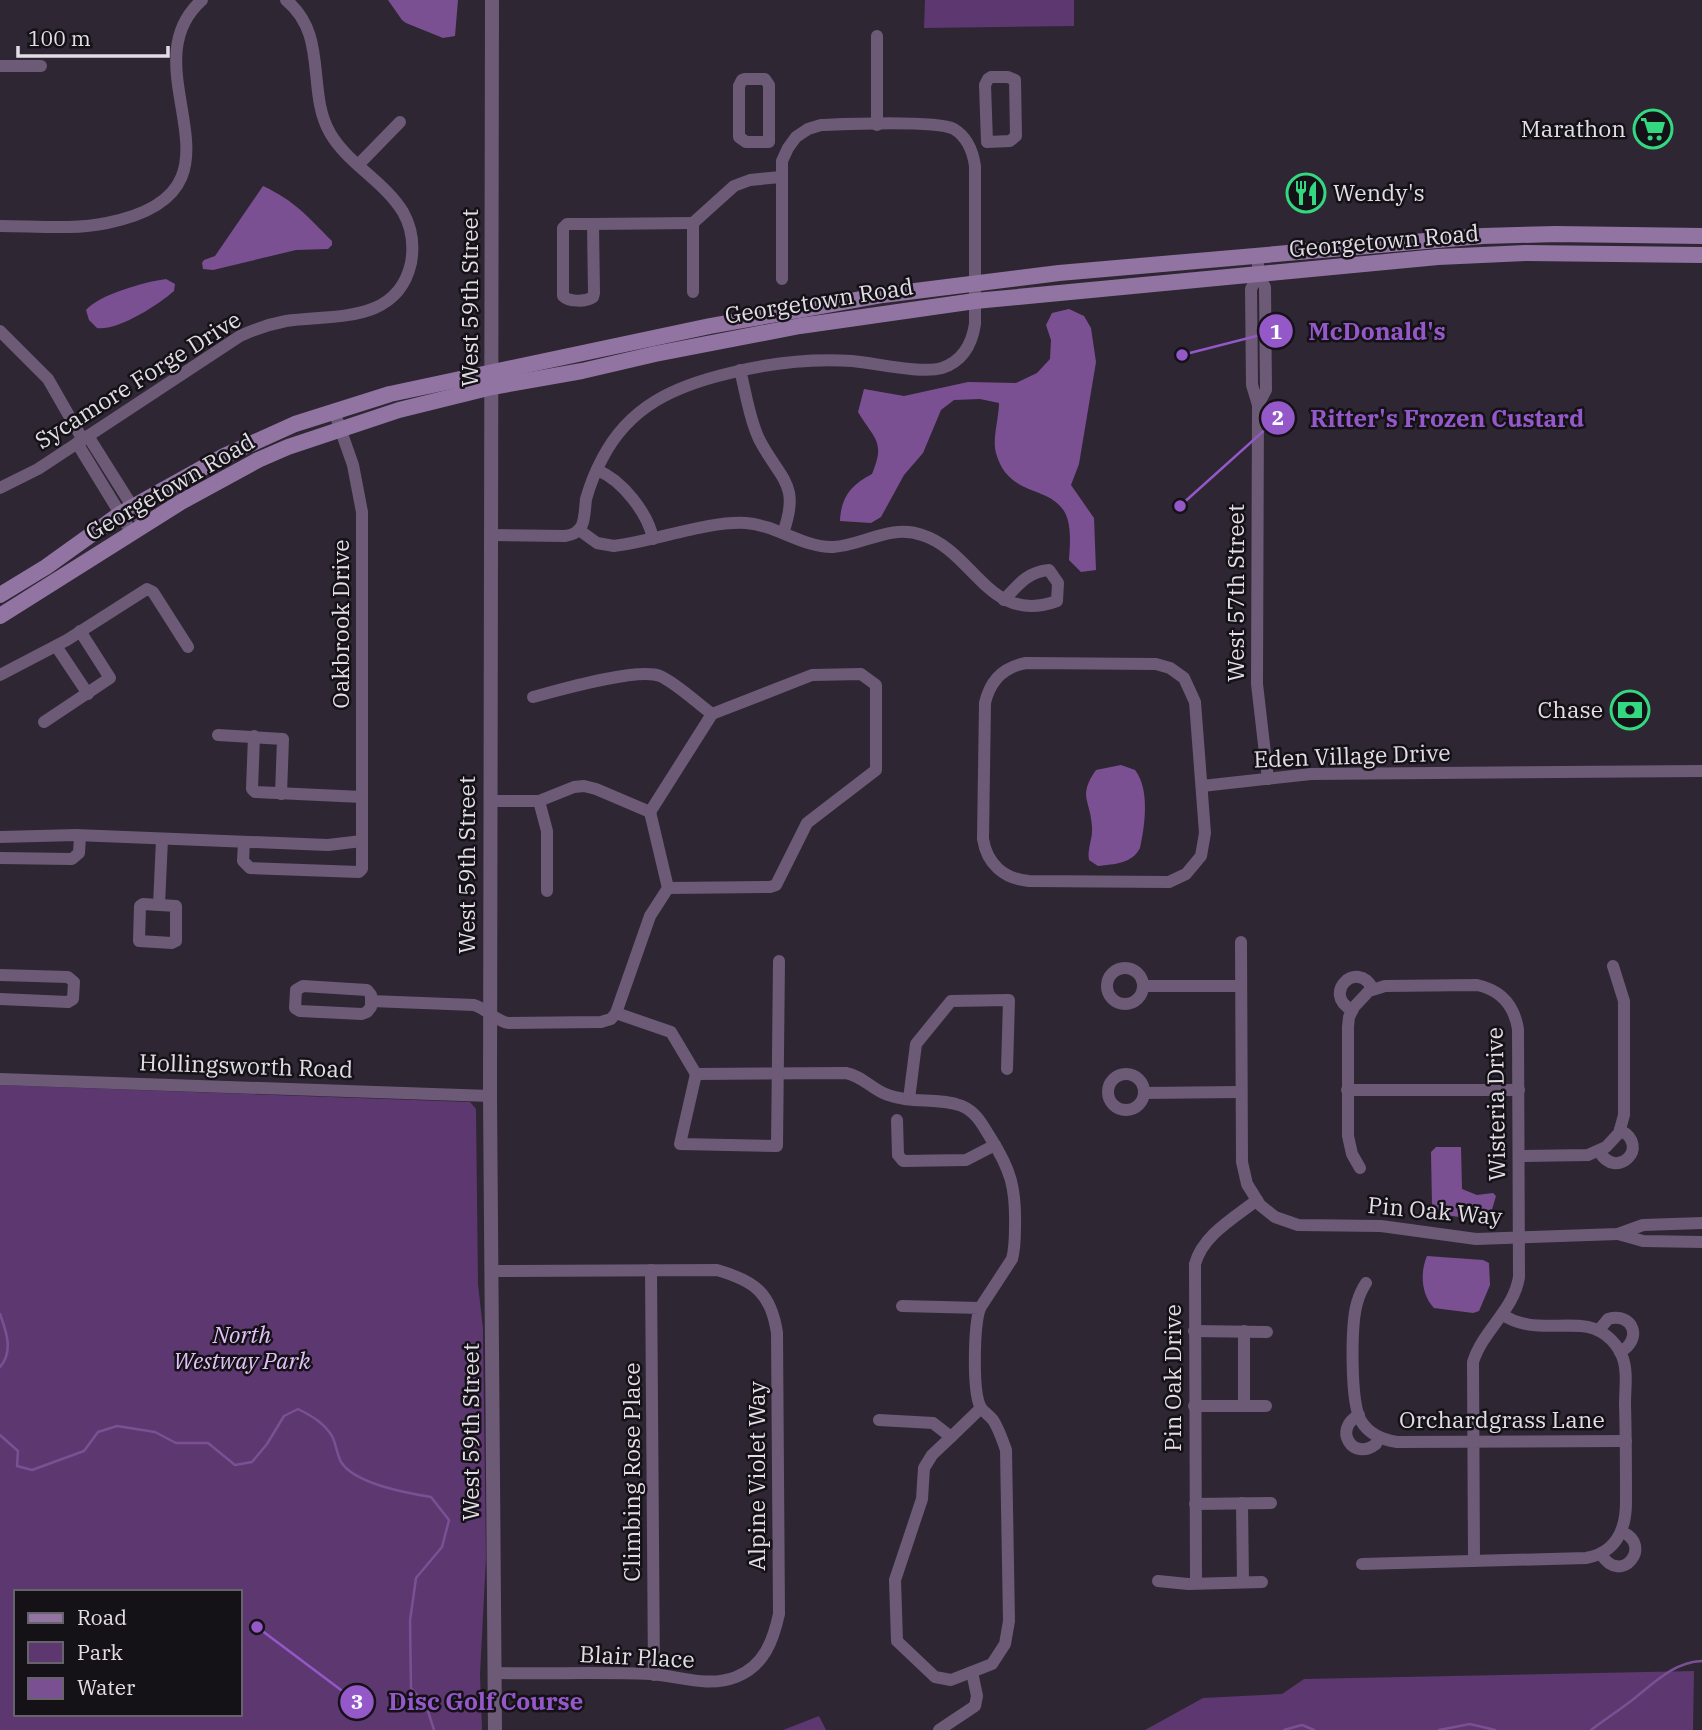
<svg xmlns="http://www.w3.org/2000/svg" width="1702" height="1730" font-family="'IBM Plex Serif',serif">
  <rect width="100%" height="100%" fill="#2e2633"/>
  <g fill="#5c3770" fill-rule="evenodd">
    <path d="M925,0H1074V26L924,28Z"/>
    <path d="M0,1085L470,1102L476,1109L478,1284L483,1329L486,1558L480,1674L482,1730H0ZM16,1592H240V1714H16Z"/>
    <path d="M1694,1671L1693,1730H1145L1203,1698L1282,1694L1304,1679Z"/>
    <path d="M819,1716L826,1730H783Z"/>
  </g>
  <g fill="#7b5093">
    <path d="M388,0H458L455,36L443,38L406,23L402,20Z"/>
    <path d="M263,186C295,201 307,216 332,241V245L328,249L296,250L213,270L203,269L202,263L204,260L215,256Z"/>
    <path d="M166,279L175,284L174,291C158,305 118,331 97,328L89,320L86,310C100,294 145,282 166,279Z"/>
    <path d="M1069,309L1084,316L1091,328L1096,362L1079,464L1071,485L1094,518L1096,570L1081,572L1069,560C1070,545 1072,524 1064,511C1048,485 1008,497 996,453C992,439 999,418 999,403L980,399L954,400L941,410L923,453L904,475L881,517L871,523L840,521C841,497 851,485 872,474C886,441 874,439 858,412L864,389L904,396L968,382L1016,383L1037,373L1050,359L1051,340L1046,325L1052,313Z"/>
    <path d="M1121,765L1135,770C1150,789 1145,826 1140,848C1132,864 1114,864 1098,866L1089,860C1087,848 1093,839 1092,827C1091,800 1077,797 1096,770Z"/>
    <path d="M1436,1147H1461L1462,1189L1477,1195L1493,1193L1496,1196L1491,1213C1473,1219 1446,1220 1432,1206L1431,1152Z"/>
    <path d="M1427,1256L1483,1260L1489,1263L1490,1285L1479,1311L1473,1313L1434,1308C1421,1295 1420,1272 1427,1256Z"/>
  </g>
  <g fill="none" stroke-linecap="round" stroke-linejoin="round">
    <g stroke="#7b5093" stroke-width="2.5">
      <path d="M0,1314C6,1331 14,1351 0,1367"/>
      <path d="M0,1435L18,1451L17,1466L32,1470L84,1451L98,1432L117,1426L155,1432L176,1443H208L235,1465L252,1462L267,1444L284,1416L298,1409C312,1416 324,1423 332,1436C336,1444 337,1454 341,1462C355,1484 407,1493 431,1497L449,1520L442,1547L416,1578L410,1621L411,1688L426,1705L434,1730"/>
      <path d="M1284,1730L1302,1725L1314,1730"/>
      <path d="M1439,1730L1470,1724L1495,1730"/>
      <path d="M1591,1730C1604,1720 1618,1711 1631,1701C1653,1684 1673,1662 1702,1661"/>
    </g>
    <g stroke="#6c5a77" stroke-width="12">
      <path d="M877,36V125"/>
      <path d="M0,66H41"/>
      <path d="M991,77H1008L1015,80L1016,136L1010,141L987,142L985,85L988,79Z"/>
      <path d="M745,79H765L769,85V142H746L739,137V86L742,80Z"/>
      <path d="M358,165L400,122"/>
      <path d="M567,224H593L594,293L593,297C586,302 569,302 563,296V228Z"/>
      <path d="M593,224L693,223"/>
      <path d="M0,226C35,226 73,230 107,223C266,191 123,70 202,0"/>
      <path d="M1258,257V274L1251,289L1252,385L1258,405L1257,684L1268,779"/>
      <path d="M693,292V223L734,186L750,180L781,177"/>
      <path d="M0,331L48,379L83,440"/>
      <path d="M740,370C746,393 749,418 759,439C780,480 801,483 783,533"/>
      <path d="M1258,405L1266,390L1265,287L1258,274"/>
      <path d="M88,436L144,525"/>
      <path d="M77,443L132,533"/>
      <path d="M597,470C622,480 648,513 653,539"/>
      <path d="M0,488L38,469L240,336C255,329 270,324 286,321C332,314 397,325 411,263C414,246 412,228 403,212C384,181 348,164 330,133C306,91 329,35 286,0"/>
      <path d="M579,530L597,543L614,546C656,541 706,521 746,523C776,525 804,548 833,547C864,545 890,524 922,535C974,551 989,626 1057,601L1058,583L1049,570C1027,572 1018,585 1004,600"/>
      <path d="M491,535L565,536C572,535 579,532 582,525C585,518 585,507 586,499C590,485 595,472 602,459C629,406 675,386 730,373C770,363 810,358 852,361C876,363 921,374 942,368C963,361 972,344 975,324V166C973,152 967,137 954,129C936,120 846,124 821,125L808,129L796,137L788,148L782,161V279"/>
      <path d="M56,646L88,694"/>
      <path d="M1026,663L1156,664L1170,668L1184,678L1195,702L1205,833L1201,856L1186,874L1169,882L1029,881C1004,879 987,864 983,839L985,703C990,681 1003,667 1026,663Z"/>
      <path d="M0,675L67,640L147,589L153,592L188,647"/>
      <path d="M533,697C559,690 638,667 660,676C676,683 697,703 712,714"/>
      <path d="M44,722L110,678L80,631"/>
      <path d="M218,735L283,739L281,794"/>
      <path d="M254,736L252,789L255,792L362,797"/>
      <path d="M1202,786L1311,774L1702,771"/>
      <path d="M490,801H539L574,787L584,786L596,789L650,812"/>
      <path d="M539,801L547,831V891"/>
      <path d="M650,812L712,714L812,675L861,674L876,685V770L807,823L776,885L770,887L668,888"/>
      <path d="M0,837L76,835L328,845L362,841"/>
      <path d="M244,842L243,861L250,868L359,872L362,869V512L353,465L334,411"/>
      <path d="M0,858L72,859L79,853L80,836"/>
      <path d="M143,904L176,906V941L172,943L139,941L140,906Z"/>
      <path d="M159,905L162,839"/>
      <path d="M1241,942L1242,1162L1247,1184L1260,1205L1275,1217L1298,1225L1381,1226L1476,1239L1618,1234L1643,1225L1702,1223"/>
      <circle cx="1125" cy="986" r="18"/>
      <path d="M0,975L68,977L74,982L73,999L68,1002L0,999"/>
      <path d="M303,986L367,990L371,995V1007L367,1012L362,1014L300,1011L295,1008L296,990Z"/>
      <path d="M1143,986H1240"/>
      <path d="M371,1001L474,1005C487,1009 494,1020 508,1023L601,1022L611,1019L616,1013L650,916L668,888L650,812"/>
      <path d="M1352,1010C1321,994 1357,958 1373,989"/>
      <path d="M616,1013L671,1032L696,1074"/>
      <circle cx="1126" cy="1092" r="18"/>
      <path d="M696,1074L846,1073C863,1076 872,1090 888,1095C911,1104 939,1097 962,1106C976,1112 982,1124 990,1137C1011,1170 1016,1188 1015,1227C1015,1238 1015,1248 1012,1259L980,1308"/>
      <path d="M696,1074L680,1144L777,1146L779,961"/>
      <path d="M0,1079L490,1096"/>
      <path d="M1347,1090H1519"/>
      <path d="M1144,1093L1240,1092"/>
      <path d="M909,1099L916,1044L951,1001L1009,1000L1007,1069"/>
      <path d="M897,1120L898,1155L903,1161L966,1160L995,1145"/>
      <path d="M1599,1151C1616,1182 1652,1146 1620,1130"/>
      <path d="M1519,1156L1588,1155L1606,1147L1619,1133L1624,1115V1001L1613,966"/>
      <path d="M1360,1168L1352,1154L1348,1136V1027L1349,1017L1354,1007L1369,991L1385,986L1477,985C1501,990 1514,1005 1518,1029L1519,1277C1514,1310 1483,1330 1473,1362L1474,1561"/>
      <path d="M1618,1234L1643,1241L1702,1242"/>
      <path d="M651,1270L654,1675"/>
      <path d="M493,1271L717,1270C755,1281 771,1293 777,1333L779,1614C773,1641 764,1666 736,1677C708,1688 679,1676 651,1674C599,1672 547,1674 495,1673"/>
      <path d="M1366,1283C1362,1289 1359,1296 1357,1303C1351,1324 1350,1402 1361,1421C1369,1434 1383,1440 1397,1442L1626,1441"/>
      <path d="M902,1306L980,1308C974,1325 972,1393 981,1408C984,1412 989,1415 993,1420C999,1429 1002,1439 1006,1450L1009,1621L1005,1644L992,1664L951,1680L935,1677L897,1641L895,1580L922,1499L924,1468L932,1455L951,1437"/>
      <path d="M1599,1330L1608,1319C1634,1312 1643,1340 1620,1352"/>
      <path d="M1194,1331L1267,1332"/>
      <path d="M1194,1406H1266"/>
      <path d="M1244,1406V1331"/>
      <path d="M1359,1415C1332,1429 1353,1462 1376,1444L1379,1437"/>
      <path d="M879,1420L933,1423L951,1437L981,1408"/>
      <path d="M1242,1503L1243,1582"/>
      <path d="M1195,1504L1271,1503"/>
      <path d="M1601,1554C1621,1587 1654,1545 1622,1532"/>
      <path d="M1362,1564L1586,1558C1616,1553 1626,1530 1626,1502C1626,1470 1626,1437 1625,1404C1625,1389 1628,1370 1622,1356C1615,1339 1599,1327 1581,1326C1553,1324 1525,1331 1502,1314"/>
      <path d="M1158,1581L1188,1584L1262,1582"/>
      <path d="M1196,1582L1195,1264C1203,1235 1234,1218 1257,1200"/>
      <path d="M939,1730L975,1706L977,1696L972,1672"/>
    </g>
    <path stroke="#6c5a77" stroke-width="14" d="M492,0L490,1096L495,1730"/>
    <g stroke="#9174a2" stroke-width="16">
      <path d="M0,595L46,567L120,514L224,456L295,424L390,394L710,326L883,295L1059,273L1483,236L1556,234L1702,236"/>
      <path d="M0,616L181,502L258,460L288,447L399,410L492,387L582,371L655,354L800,326L975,301L1438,257L1526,253L1702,255"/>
    </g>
  </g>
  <defs>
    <symbol id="supermarket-ring" viewBox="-11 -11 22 22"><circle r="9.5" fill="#141117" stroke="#33d881" stroke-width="1.5"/><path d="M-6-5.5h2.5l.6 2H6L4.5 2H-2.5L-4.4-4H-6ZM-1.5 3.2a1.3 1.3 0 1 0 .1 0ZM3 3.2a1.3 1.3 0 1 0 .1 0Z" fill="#33d881"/></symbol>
    <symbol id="restaurant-ring" viewBox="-11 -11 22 22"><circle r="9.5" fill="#141117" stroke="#33d881" stroke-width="1.5"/><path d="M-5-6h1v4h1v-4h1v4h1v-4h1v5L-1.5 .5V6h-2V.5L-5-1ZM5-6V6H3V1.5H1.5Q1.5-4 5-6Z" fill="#33d881"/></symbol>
    <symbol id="bank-ring" viewBox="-11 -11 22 22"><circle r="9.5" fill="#141117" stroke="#33d881" stroke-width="1.5"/><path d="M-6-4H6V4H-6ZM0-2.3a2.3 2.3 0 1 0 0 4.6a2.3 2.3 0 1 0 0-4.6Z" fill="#33d881"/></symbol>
  </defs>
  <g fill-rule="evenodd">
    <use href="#supermarket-ring" x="1631" y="107" width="44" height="44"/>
    <use href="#restaurant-ring" x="1284" y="171" width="44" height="44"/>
    <use href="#bank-ring" x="1608" y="688" width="44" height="44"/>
  </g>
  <g text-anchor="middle" stroke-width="5" stroke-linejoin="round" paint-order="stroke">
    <g font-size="23" fill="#e3dde6" stroke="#141117" text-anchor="end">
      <text x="1626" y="137">Marathon</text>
      <text x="1333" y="201" text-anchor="start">Wendy's</text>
      <text x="1603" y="718">Chase</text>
    </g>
    <g font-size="23" fill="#e3dde6" stroke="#141117">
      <text transform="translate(1384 241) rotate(-5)" y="8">Georgetown Road</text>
      <text transform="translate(470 298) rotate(-90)" y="8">West 59th Street</text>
      <text transform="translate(819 301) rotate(-9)" y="8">Georgetown Road</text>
      <text transform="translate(138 380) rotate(-32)" y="8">Sycamore Forge Drive</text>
      <text transform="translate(170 487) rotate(-30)" y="8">Georgetown Road</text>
      <text transform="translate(1236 593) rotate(-90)" y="8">West 57th Street</text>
      <text transform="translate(341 624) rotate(-90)" y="8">Oakbrook Drive</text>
      <text transform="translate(1352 756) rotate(-2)" y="8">Eden Village Drive</text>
      <text transform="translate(467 865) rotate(-90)" y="8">West 59th Street</text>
      <text transform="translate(246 1066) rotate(2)" y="8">Hollingsworth Road</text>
      <text transform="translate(1496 1104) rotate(-91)" y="8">Wisteria Drive</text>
      <text transform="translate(1435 1211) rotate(5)" y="8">Pin Oak Way</text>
      <text transform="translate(1173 1378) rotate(-90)" y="8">Pin Oak Drive</text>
      <text x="1502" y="1428">Orchardgrass Lane</text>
      <text transform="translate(471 1432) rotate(-90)" y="8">West 59th Street</text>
      <text transform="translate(632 1472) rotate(-90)" y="8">Climbing Rose Place</text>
      <text transform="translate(757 1476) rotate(-90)" y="8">Alpine Violet Way</text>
      <text transform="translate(637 1657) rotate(3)" y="8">Blair Place</text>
    </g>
    <g font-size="23" font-style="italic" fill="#e4c1f9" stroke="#141117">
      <text x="242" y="1343">North<tspan x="242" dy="26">Westway Park</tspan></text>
    </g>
  </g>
  <path fill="none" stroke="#9558c9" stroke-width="2.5" d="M1182 355L1276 331M1180 506L1278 418M257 1627L357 1702"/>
  <g fill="#9558c9" stroke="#141117" stroke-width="2.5">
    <circle cx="1182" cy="355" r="7"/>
    <circle cx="1180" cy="506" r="7"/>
    <circle cx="257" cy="1627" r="7"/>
    <circle cx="1276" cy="331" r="18"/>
    <circle cx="1278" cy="418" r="18"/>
    <circle cx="357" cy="1702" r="18"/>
  </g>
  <g font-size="21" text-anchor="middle" font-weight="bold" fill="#fff">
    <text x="1276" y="339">1</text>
    <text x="1278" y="425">2</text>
    <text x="357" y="1709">3</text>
  </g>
  <g font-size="24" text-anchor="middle" font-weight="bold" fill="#9558c9" stroke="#141117" stroke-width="5" stroke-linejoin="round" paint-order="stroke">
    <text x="1377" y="340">McDonald's</text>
    <text x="1447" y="427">Ritter's Frozen Custard</text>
    <text x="486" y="1710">Disc Golf Course</text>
  </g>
  <rect x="14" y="1590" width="228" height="126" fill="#141117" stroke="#67636a" stroke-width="2"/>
  <rect x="28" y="1613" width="35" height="10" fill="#9174a2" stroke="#67636a" stroke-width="2"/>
  <text x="77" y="1625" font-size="21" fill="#e3dde6">Road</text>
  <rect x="28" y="1642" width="35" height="21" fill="#5c3770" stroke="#67636a" stroke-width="2"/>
  <text x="77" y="1660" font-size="21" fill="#e3dde6">Park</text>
  <rect x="28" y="1678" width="35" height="21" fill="#7b5093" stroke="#67636a" stroke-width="2"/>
  <text x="77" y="1695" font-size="21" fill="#e3dde6">Water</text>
  <path d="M18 46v10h150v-10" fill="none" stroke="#e3dde6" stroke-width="3.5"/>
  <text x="28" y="46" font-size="21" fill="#e3dde6" stroke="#141117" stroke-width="5" paint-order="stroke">100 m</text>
</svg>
